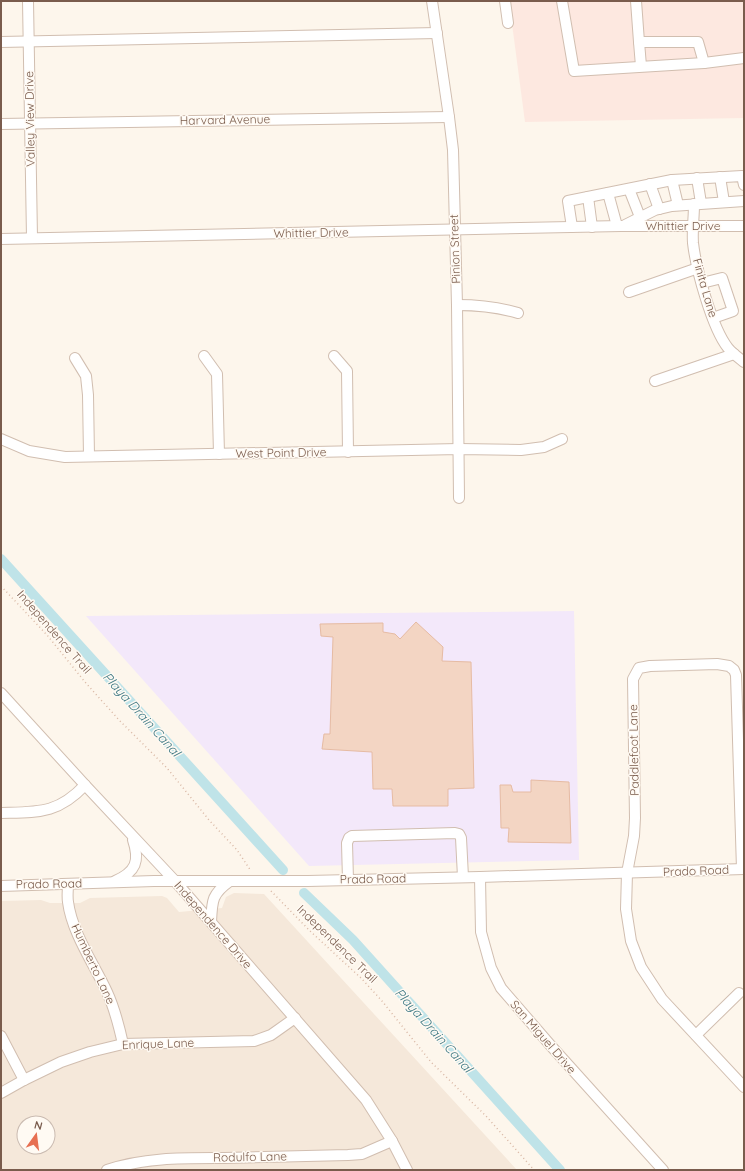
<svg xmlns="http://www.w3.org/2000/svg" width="745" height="1171" font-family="Quicksand,sans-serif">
  <rect width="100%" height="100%" fill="#fdf6ec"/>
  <path fill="#f5e8da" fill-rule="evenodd" d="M234,893L264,894L517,1170H1V901L41,900L50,903H80L90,898L162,896L167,898L179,912L222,908L226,897ZM24,1123H48V1147H24Z"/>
  <path fill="#fde8e0" d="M509,1H744V118L525,122Z"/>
  <path fill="#f3e8fa" d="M574,611L579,860L309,866L86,616Z"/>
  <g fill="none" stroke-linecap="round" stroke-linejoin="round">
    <g stroke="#bfe3e8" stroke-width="10">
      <path d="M1,559L283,870"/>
      <path d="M304,893L353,940L560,1170"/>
    </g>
  </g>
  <g fill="#f3d5c3" stroke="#e6bba3">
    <path d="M416,622L443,647L442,661L471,662L474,788L448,789V806H393L392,789H373L372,752L322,749L324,734H330L333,637L321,636L320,624L383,623V632L395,634L400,639Z"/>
    <path d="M531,780L569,782L571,843L508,842L509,828H501L500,785H511L513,792H531Z"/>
  </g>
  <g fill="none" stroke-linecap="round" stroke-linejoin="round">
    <defs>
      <g id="minor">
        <path d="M28,1L32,238"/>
        <path d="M432,1L449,117L453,150L457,305L459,498"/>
        <path d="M505,1L508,23"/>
        <path d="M562,1L574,71L704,63"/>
        <path d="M636,1L639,42H698L704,63L744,58"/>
        <path d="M1,42L437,33"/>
        <path d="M639,42L641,66"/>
        <path d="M1,124L449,117"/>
        <path d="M720,177L724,202"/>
        <path d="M697,178L701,203"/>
        <path d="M672,180L678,205"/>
        <path d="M650,184L659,209"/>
        <path d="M629,189L640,217"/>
        <path d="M608,193L617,226"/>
        <path d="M588,197L592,227"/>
        <path d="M694,204C694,217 692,231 693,243C696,269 712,328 728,348C732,353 739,358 744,362"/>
        <path d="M625,225L655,210L672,206L744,201"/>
        <path d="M572,227L568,201L672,180L742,176L744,185"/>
        <path d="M1,239L621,226H744"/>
        <path d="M702,283L722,278L733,311L713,318"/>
        <path d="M629,292L698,268"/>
        <path d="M457,305C479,305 498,307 518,313"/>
        <path d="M204,356L217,374L219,454"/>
        <path d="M334,356L347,371L348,452"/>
        <path d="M75,358L86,376L88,395L89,456"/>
        <path d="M655,381L734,354"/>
        <path d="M1,439L29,451L65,457L459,449L521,450L544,447L562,439"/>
        <path d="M1,693L85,785L175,881L366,1100L392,1141L407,1170"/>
        <path d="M1,813C38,812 58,814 85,785"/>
        <path d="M742,869L736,675L734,670L729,666L717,664L650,666L639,668L633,679L635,818L634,836L627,873L626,909L631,941L641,967L662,999L744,1087"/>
        <path d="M480,877L481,932L491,968L501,988L552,1047L663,1170"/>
        <path d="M348,880L347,843L349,838L352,836L455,833L459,834L461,838L463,877"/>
        <path d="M115,881C136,872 140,861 133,840"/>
        <path d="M68,884C68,890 67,896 68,902C72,933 94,964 107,992C115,1009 119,1026 123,1044"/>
        <path d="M1,886L154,881H308L480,877L744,869"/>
        <path d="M211,922C212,900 212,894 230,881"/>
        <path d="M696,1035L739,993"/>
        <path d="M1,1036L24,1080"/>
        <path d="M1,1093L24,1080L61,1062L90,1052L123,1044L254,1041L271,1035L295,1018"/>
        <path d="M107,1170C145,1157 186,1158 225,1158C266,1157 307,1156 348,1155L362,1154L392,1141"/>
      </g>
    </defs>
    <use href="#minor" stroke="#d1beb0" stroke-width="12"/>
    <g stroke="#d9b8a5" stroke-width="1.5" stroke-dasharray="1 3" stroke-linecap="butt">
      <path d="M1,586L47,635L85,682L119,720L167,768L209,820L237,850L251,871"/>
      <path d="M271,891L310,931L361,978L382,1001L431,1062L487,1117L534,1170"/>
    </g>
    <use href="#minor" stroke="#fff" stroke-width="10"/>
  </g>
  <g text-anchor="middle" stroke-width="3" stroke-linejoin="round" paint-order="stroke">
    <g font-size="12" fill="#7a5c4d" stroke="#fffaf3">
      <text transform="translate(30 119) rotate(-91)" y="4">Valley View Drive</text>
      <text transform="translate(225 120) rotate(-1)" y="4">Harvard Avenue</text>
      <text x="683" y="230">Whittier Drive</text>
      <text transform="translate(311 233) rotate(-1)" y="4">Whittier Drive</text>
      <text transform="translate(455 249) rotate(-92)" y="4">Pinion Street</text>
      <text transform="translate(705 288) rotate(74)" y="4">Finita Lane</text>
      <text transform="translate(281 453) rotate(-1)" y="4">West Point Drive</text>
      <text transform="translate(54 632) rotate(49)" y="4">Independence Trail</text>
      <text transform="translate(634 750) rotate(-91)" y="4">Paddlefoot Lane</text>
      <text transform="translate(696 871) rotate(-2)" y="4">Prado Road</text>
      <text transform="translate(373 879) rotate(-1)" y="4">Prado Road</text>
      <text transform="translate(49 884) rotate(-1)" y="4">Prado Road</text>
      <text transform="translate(213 925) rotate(49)" y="4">Independence Drive</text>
      <text transform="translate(337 944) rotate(44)" y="4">Independence Trail</text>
      <text transform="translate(93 964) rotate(65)" y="4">Humberto Lane</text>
      <text transform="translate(543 1037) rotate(49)" y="4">San Miguel Drive</text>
      <text transform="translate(158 1044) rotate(-2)" y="4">Enrique Lane</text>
      <text transform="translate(250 1157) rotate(-1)" y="4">Rodulfo Lane</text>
    </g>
    <g font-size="13" font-style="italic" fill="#437c86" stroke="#fffaf3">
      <text transform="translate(142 714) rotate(48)" y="5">Playa Drain Canal</text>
      <text transform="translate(434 1030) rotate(48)" y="5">Playa Drain Canal</text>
    </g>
  </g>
  <rect width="745" height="1171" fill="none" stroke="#7a5c4d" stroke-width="4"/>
  <g transform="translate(36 1135) rotate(14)"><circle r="19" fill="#fffaf3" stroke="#cabbb1"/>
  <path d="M0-3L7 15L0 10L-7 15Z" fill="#e76f51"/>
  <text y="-6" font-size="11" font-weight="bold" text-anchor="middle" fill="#7a5c4d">N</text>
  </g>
</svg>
